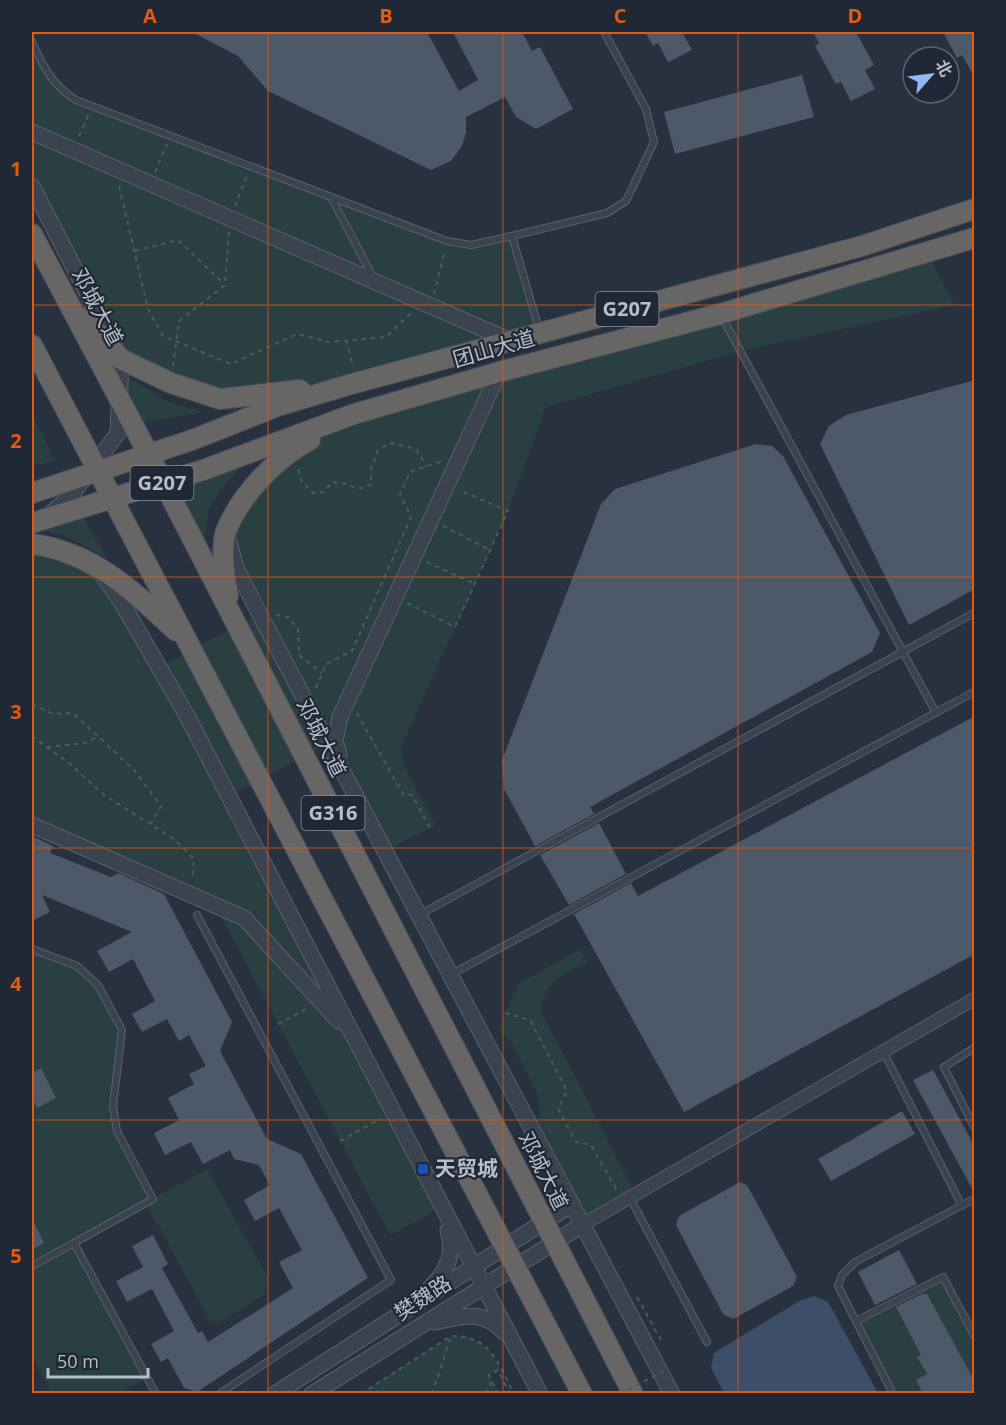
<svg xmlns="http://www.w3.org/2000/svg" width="1006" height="1425" font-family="'Open Sans','Noto Sans SC',sans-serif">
  <rect width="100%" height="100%" fill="#273140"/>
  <g fill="#2a3f42">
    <path d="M32,42L48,75L76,100L447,241L471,245L512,236L540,333L348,385L220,399L121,359L32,186Z"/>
    <path d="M927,252L955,305L740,351L546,407L508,511L401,747L404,765L436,825L385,851L334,741L229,796L441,1208L390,1235L215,905L32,825V544L96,566L159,668L259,613L226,533L293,448L354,414Z"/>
    <path d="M109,365L168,402L204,412L140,423Z"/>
    <path d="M32,414L55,461L32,466Z"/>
    <path d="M243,465L221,488L208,511L204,550L175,486Z"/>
    <path d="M83,517L107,558L64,535L32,529Z"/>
    <path d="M580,949L588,962C562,975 549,979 540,1009L636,1194L582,1225L529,1123L540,1116L539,1098L510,1041L498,1030L518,984Z"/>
    <path d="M32,950L78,966L98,985L122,1030L113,1106L117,1131L154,1198L207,1169L269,1279L264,1295L218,1324L210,1321L146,1203L74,1243L148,1378L118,1393H51L32,1357Z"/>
    <path d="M943,1277L974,1335V1393H893L856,1321Z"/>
    <path d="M451,1336C478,1336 489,1346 501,1369L489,1375L498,1393H361Z"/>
  </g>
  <path fill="#3d4e68" d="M815,1296L828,1302L878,1393H724L711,1368L714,1353L801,1300Z"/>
  <g fill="#4d5869">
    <path d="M192,32H427L459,91L478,80L453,32H522L532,51L540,47L573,109L536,129L516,117L505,97L466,117V133L462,146L451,161L431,170L268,91L238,56Z"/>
    <path d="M645,32H682L692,50L668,62L658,43L653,46Z"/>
    <path d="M813,32H856L874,65L865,70L875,89L851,101L841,82L836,84L815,46L819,43Z"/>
    <path d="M943,32H975V78L962,55L957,58Z"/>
    <path d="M802,75L814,117L675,154L664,112Z"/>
    <path d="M975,380V589L909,625L820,444L829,426L846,415Z"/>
    <path d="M756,444L772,446L783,456L880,633L872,652L590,807L594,814L535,846L504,789L502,760L601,504L615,489Z"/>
    <path d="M975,716V954L684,1112L574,914L631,883L638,896Z"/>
    <path d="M599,823L626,874L569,905L540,855Z"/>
    <path d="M32,836L53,846L50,853L111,877L118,873L164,894L232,1022L220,1051L267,1139L301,1154L368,1278L197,1392L184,1388L168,1358L161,1362L151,1344L174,1331L152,1289L127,1302L116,1281L143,1267L132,1246L153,1235L168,1264L162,1268L198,1333L202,1331L208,1342L293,1288L279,1262L302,1250L279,1208L255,1221L244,1200L270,1185L259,1165L234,1159L230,1150L203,1164L191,1142L165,1155L154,1133L179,1120L168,1098L194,1084L189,1074L206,1066L189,1035L179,1041L167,1019L142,1032L132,1014L155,1001L133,959L109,972L97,951L132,932L42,895L50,912L32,921Z"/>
    <path d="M41,1068L56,1098L37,1108L32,1099V1073Z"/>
    <path d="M933,1070L975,1147V1194L913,1080Z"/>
    <path d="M902,1111L915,1134L831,1181L818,1159Z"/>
    <path d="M740,1182L747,1185L797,1277L793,1286L733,1319L723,1314L676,1225L679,1216Z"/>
    <path d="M32,1218L44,1243L32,1250Z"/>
    <path d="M899,1250L917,1284L875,1305L858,1272Z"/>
    <path d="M922,1294H927L975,1382V1394H923L916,1380L927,1374L917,1357L921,1355L896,1307Z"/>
  </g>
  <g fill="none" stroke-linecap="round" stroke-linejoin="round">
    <defs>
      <g id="service">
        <path d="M32,42C43,66 52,85 76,100L447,241L471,245L512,236"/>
        <path d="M331,197L374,279"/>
        <path d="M722,317L936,713"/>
        <path d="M539,329L512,236L607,213L626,201L654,142L646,109L604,32"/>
        <path d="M197,915L391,1280L219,1394"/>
        <path d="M419,915L974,613"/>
        <path d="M32,949L77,966L98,985L122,1030L113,1106L117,1131L153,1199L74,1243"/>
        <path d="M452,974L974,692"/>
        <path d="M974,1048L944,1067L974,1127"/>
        <path d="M883,1051L962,1206"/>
        <path d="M630,1198L707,1342"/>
        <path d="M32,1266L74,1243L156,1394"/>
        <path d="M856,1321L943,1277L974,1335"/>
        <path d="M893,1394L838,1286L842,1275L855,1262L974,1199"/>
      </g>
      <path id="minor" d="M582,1225L974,999"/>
      <g id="tertiary">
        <path d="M32,132L511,341"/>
        <path d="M32,186L121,359L118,433L70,497L48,516"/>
        <path d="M228,539L236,568L259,613L672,1394"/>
        <path d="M101,573L122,603L186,714L540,1394"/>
        <path d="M339,754L335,741L340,717L499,372"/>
        <path d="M32,825L244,918L339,1021"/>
        <path d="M430,1288C448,1271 455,1253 448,1230"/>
        <path d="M435,1322C462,1316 483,1309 504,1332"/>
        <path d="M275,1394L572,1204"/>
        <path d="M312,1394L582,1225"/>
      </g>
      <g id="trunk">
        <path d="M32,234L158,472L633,1394"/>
        <path d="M84,318L121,359L171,383L220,399L300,390"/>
        <path d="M32,345L582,1394"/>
        <path d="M32,493L192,440L278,406L348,385L862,246L974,209"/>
        <path d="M32,523L203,470L354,414L499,372L720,314L974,238"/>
        <path d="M32,544C92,552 133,590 176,631"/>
        <path d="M228,596C225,579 220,548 226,531C241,494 276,458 310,440"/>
      </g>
    </defs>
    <use href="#service" stroke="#59616d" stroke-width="8"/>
    <use href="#minor" stroke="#59616d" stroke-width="14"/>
    <use href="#tertiary" stroke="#59616d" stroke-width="17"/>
    <use href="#trunk" stroke="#464e5a" stroke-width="22"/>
    <g stroke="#495c60" stroke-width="2" stroke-dasharray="4.5 4.5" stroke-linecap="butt">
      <path d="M79,136L89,114"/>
      <path d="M155,172L167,144"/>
      <path d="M119,186L148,309L163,336L231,364L297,334L329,342L386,337L412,312"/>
      <path d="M235,206L247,175"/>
      <path d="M135,251L178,240L223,283"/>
      <path d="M434,294L445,250"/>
      <path d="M346,340L353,367"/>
      <path d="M173,366L179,321L225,285L229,232"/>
      <path d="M298,469L301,480L313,493L324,492L332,482L346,484L358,489L371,485V469L378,450L390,443L416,449L427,467"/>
      <path d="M443,526L490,550"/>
      <path d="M427,562L475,584"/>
      <path d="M407,603L455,627L508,511L459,490"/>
      <path d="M276,615L288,617L298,629L299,655L322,673"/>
      <path d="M316,688L326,664L352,651L411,517L400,494L410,472L442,461"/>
      <path d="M32,704L53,714L73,713L135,771L161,806L151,824"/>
      <path d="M357,713L403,794L412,795L430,828"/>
      <path d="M32,736L70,764L104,795L174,839L194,859L192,880"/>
      <path d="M47,747L85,743L97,737"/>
      <path d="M505,1013L530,1020L567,1091L558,1109L576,1142L591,1145L617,1190"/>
      <path d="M278,1024L308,1008"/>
      <path d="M340,1141L380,1119"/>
      <path d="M637,1297L661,1340"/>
      <path d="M361,1394L451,1336C492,1336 497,1362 514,1394"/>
      <path d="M432,1394L451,1336"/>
      <path d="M486,1394L491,1382"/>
      <path d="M498,1394L489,1375L498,1370L510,1394"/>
    </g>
    <use href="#service" stroke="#3b4350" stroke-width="6"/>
    <use href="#minor" stroke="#3b4350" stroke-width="12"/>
    <use href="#tertiary" stroke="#3b4350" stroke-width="15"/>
    <use href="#trunk" stroke="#676664" stroke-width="20"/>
    <path stroke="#495c60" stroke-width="2" stroke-dasharray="4.5 4.5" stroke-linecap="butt" d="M620,1394L668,1369"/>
  </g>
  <path fill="none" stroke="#e8590c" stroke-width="1.5" stroke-opacity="0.55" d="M268,32V1394M503,32V1394M738,32V1394M32,305H974M32,577H974M32,848H974M32,1120H974"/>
  <rect fill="#1a4fb4" stroke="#202835" stroke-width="2" x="417" y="1163" width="12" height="12" rx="3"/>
  <g text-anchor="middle" stroke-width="4.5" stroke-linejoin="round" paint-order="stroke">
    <g fill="#202835" stroke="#8a919d" stroke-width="1.5">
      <rect x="595.5" y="292" width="63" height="34" rx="4.5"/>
      <rect x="130.5" y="466" width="63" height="34" rx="4.5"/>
      <rect x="301.5" y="796" width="63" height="34" rx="4.5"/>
    </g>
    <g font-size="20" font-weight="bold" fill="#b8beca">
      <text x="627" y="316">G207</text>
      <text x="162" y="490">G207</text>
      <text x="333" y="820">G316</text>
    </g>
    <g font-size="21" fill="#b8beca" stroke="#202835">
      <text transform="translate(97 307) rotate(62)" y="7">邓城大道</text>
      <text transform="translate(494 349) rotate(-16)" y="7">团山大道</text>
      <text transform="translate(321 738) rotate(63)" y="7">邓城大道</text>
      <text transform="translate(543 1171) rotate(63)" y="7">邓城大道</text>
      <text transform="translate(423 1298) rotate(-33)" y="7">樊魏路</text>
    </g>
    <g font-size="21" font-weight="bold" fill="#b8beca" stroke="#202835" text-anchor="start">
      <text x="435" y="1176">天贸城</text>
    </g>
  </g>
  <rect width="1006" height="1425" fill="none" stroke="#202835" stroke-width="66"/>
  <g transform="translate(931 75) rotate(62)"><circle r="28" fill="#202835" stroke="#5d6471" stroke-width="1.5"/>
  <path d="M0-4.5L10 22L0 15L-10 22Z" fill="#93b6f4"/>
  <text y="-9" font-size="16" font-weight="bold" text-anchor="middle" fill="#b8beca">北</text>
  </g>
  <path d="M48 1368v9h100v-9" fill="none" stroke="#b8beca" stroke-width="3"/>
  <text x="57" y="1368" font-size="18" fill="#b8beca" stroke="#202835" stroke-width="4.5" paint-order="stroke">50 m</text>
  <rect x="33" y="33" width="940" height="1359" fill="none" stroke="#e8590c" stroke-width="2"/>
  <g font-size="20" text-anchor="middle" font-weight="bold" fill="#e8590c">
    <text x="150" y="23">A</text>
    <text x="386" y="23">B</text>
    <text x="620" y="23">C</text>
    <text x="855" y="23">D</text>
    <text x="16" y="176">1</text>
    <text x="16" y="448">2</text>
    <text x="16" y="719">3</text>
    <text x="16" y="991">4</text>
    <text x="16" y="1263">5</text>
  </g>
</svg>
